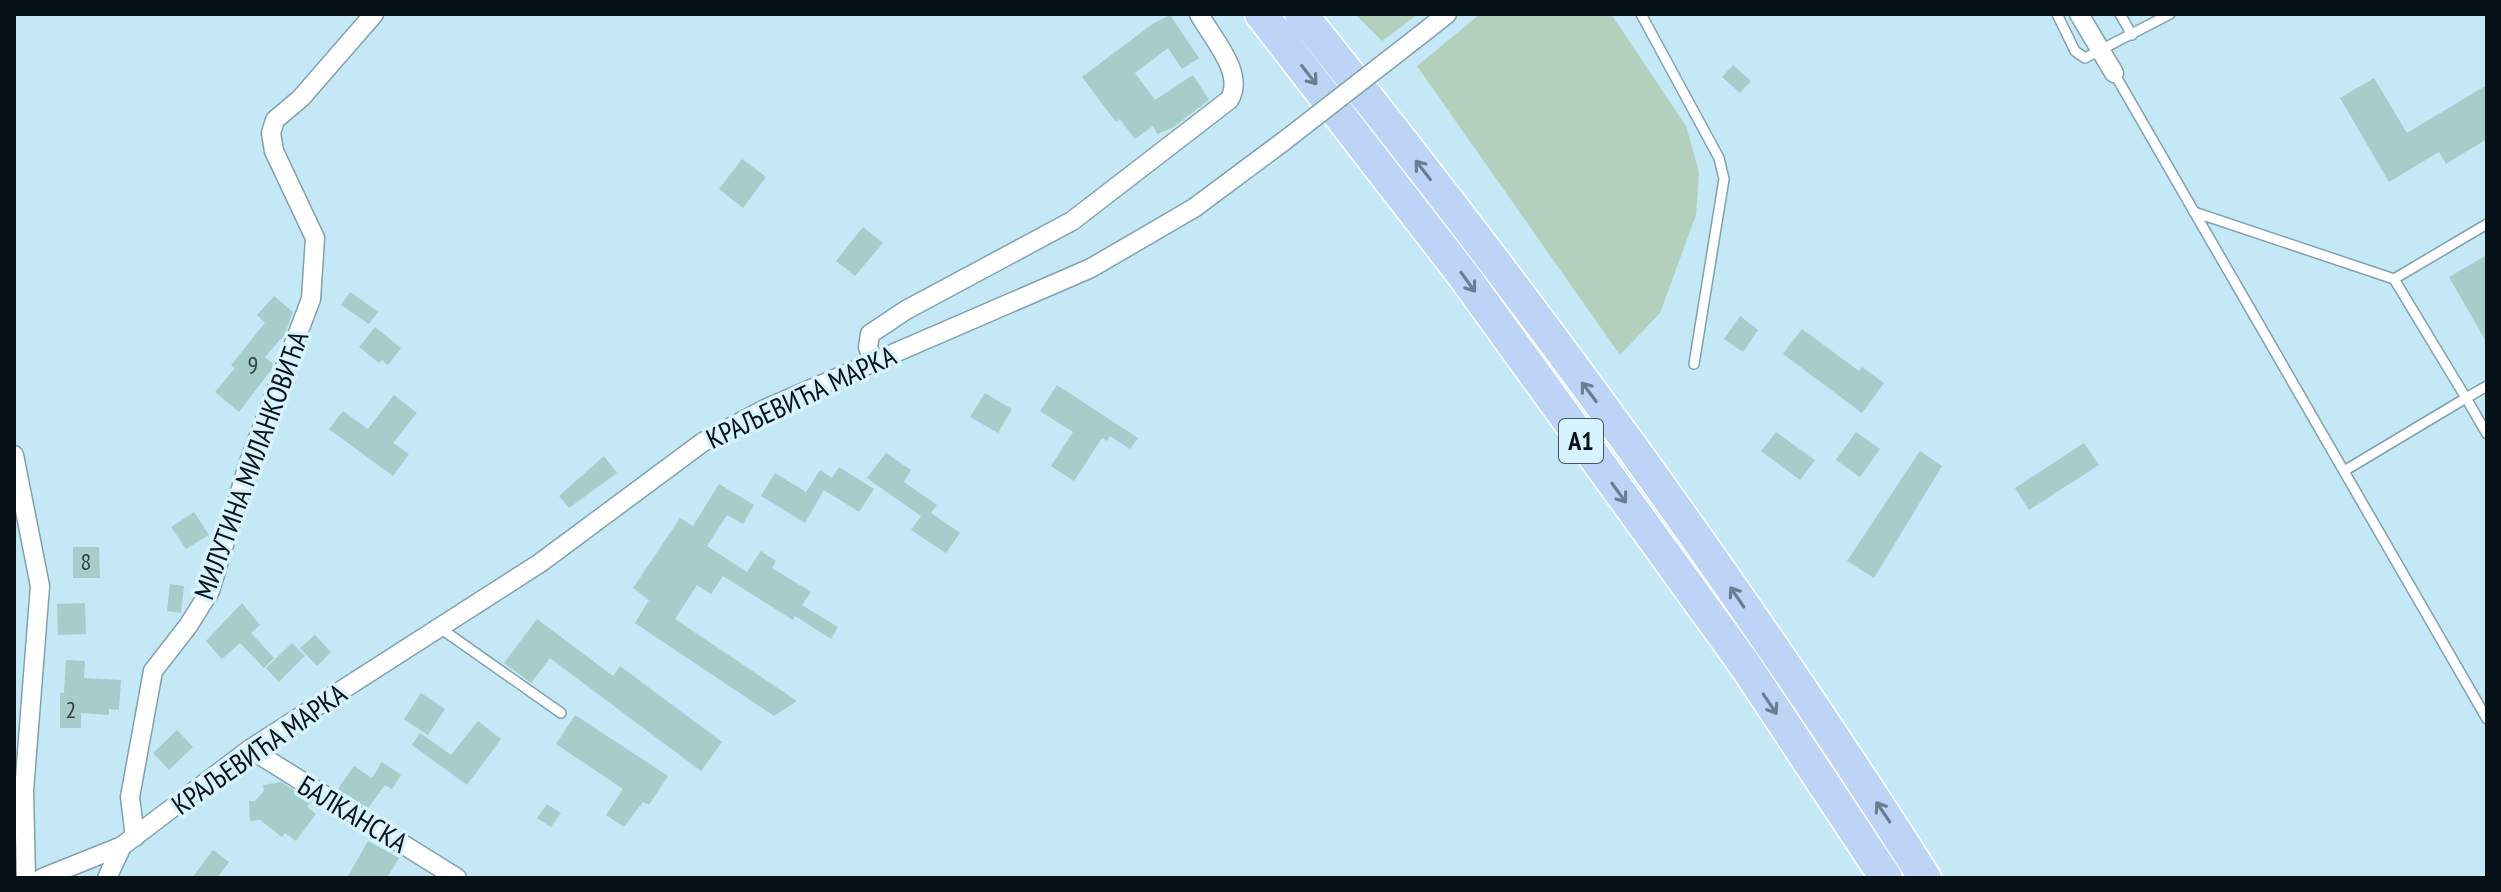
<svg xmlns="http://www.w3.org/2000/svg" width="2501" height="892" font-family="'PT Sans Narrow',sans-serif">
  <rect width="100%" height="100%" fill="#c4e8f5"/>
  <g fill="#b2d0bb">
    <path d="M1355,14H1418L1382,41Z"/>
    <path d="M1480,14H1611L1686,126L1699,172L1696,215L1660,313L1620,355L1417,66Z"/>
  </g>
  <g fill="#a6cdc9">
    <path d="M1170,15L1199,58L1182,69L1168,48L1135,73L1155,100L1193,75L1209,100L1172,128L1157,134L1153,126L1135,139L1120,119L1116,122L1082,77L1154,23Z"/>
    <path d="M1733,65L1751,81L1740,93L1722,77Z"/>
    <path d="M2374,78L2407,133L2487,85V139L2446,164L2439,152L2389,182L2340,98Z"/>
    <path d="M742,159L766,177L743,208L719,189Z"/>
    <path d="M863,227L883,243L855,276L836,261Z"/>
    <path d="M2487,255V343L2449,277Z"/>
    <path d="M350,292L378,312L369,324L341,305Z"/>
    <path d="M274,296L293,312L285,334L265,357L273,364L271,370L239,412L215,392L235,368L231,365L265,323L257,315Z"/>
    <path d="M1740,316L1758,330L1743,352L1724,339Z"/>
    <path d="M375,327L401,348L388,365L382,360L379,363L359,347Z"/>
    <path d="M1802,329L1859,371L1862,367L1884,383L1862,413L1783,354Z"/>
    <path d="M1057,385L1138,438L1130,449L1110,436L1107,441L1102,438L1074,481L1051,466L1073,432L1040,411Z"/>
    <path d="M985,393L1012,409L998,433L970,417Z"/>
    <path d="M394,395L417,413L393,443L409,454L393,476L329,429L343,411L368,429Z"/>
    <path d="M1776,432L1815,460L1800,480L1761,451Z"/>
    <path d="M1856,432L1880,449L1860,477L1836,460Z"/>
    <path d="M2084,443L2099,465L2029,510L2015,488Z"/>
    <path d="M1920,451L1942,466L1874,578L1847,561Z"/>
    <path d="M886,453L911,470L904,482L937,505L931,513L960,533L946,553L911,530L921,516L867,478Z"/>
    <path d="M604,456L617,473L569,508L559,496Z"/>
    <path d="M839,467L874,489L859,512L824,490L805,523L761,496L775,473L806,492L820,470L832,478Z"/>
    <path d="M719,484L754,505L743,524L727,515L707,546L747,572L761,551L776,561L772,568L811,592L802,605L838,627L831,639L795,616L793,620L723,576L711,594L697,585L675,619L797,701L774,716L635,623L649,600L633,588L680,518L693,526Z"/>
    <path d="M194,512L209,535L186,549L171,527Z"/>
    <path d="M73,547H99L100,578H73Z"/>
    <path d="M170,584L184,586L181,613L167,611Z"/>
    <path d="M85,603L86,634L58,635L57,604Z"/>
    <path d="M242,603L260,625L251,633L274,658L264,668L240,643L222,659L206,641Z"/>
    <path d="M537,619L613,676L620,666L722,742L701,771L550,658L531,683L504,663Z"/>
    <path d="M315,635L331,652L317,666L300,648Z"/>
    <path d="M292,643L305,656L279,682L266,668Z"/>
    <path d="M66,660L85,661L84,678L121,680L119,710L109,709V715L81,713V728H60V693H64Z"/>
    <path d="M421,693L445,709L428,735L404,719Z"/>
    <path d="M575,715L668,776L649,805L643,802L624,827L606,815L623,789L556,744Z"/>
    <path d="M478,721L501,739L467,785L412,745L420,733L451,755Z"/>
    <path d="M177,730L193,747L169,770L153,753Z"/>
    <path d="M382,762L401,775L392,789L385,785L368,808L338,789L354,766L372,778Z"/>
    <path d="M281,782L311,801L307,807L316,814L296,841L285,833L282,837L260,820L250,821L249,801H255L264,791L263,785Z"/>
    <path d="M547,804L561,813L551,827L537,818Z"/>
    <path d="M368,841L399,858L387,878H347Z"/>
    <path d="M213,850L229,862L217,878H192Z"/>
  </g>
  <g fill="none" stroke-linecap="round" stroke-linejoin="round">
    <defs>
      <g id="service">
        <path d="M1641,14L1719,158L1724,179L1694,364"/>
        <path d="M2057,14L2075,51L2085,58L2170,14"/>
        <path d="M2120,14L2132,35"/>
        <path d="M2114,73L2487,719"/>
        <path d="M2194,212L2394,279L2466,398L2344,471"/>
        <path d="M2394,279L2487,224"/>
        <path d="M2487,386L2466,398L2487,434"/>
        <path d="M440,628L561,713"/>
      </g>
      <g id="minor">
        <path d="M2079,14L2114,73"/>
        <path d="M1414,40L1447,14"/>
        <path d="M873,361L868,347L870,334L906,310L1072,221L1229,100C1246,74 1212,38 1199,14"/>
        <path d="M14,455L40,586L24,791L26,878"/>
        <path d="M250,749L457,878"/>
        <path d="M135,837L130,797L153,671L188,626L210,591L249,462L311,299L315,238L274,151L271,133L275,120L301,98L374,14"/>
        <path d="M42,878L122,846L250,749L540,563L703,442L765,409L1091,268L1194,208L1284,141"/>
        <path d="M107,878L122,846"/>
      </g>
      <g id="motorway">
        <path d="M1261,14L1463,275L1745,665L1886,878"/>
        <path d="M1301,14C1523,291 1735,579 1925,878"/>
      </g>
    </defs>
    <use href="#service" stroke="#80a2af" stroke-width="12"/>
    <use href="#minor" stroke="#80a2af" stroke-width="21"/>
    <use href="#motorway" stroke="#fff" stroke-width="35"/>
    <use href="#service" stroke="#fff" stroke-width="9"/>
    <use href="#minor" stroke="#fff" stroke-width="18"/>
    <use href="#motorway" stroke="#bdd4f7" stroke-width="32"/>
    <defs>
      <path id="minor-bridge" d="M1284,141L1414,40"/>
    </defs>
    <use href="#minor-bridge" stroke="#80a2af" stroke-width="21" stroke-linecap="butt"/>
    <use href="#minor-bridge" stroke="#fff" stroke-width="18"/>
  </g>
  <defs><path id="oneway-shaft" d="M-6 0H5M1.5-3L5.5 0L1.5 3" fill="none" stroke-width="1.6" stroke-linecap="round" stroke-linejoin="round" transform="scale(2)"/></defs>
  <g stroke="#6b7d92">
    <use href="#oneway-shaft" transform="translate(1309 75) rotate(52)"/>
    <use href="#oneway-shaft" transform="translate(1423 170) rotate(-128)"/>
    <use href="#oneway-shaft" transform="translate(1468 282) rotate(54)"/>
    <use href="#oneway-shaft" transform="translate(1589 392) rotate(-127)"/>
    <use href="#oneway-shaft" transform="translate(1619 493) rotate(54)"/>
    <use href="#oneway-shaft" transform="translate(1737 597) rotate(-124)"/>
    <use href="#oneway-shaft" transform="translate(1770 704) rotate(56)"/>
    <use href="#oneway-shaft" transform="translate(1883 812) rotate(-124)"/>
  </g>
  <g text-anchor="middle" stroke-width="7" stroke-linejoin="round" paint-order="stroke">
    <g font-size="24" fill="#2e4144">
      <text x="253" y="373">9</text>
      <text x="86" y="570">8</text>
      <text x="71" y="718">2</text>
    </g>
    <rect fill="#d7f3ff" stroke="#45565d" stroke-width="2" x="1559" y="419" width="44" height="44" rx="6"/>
    <g font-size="26" font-weight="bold" fill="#061217">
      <text x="1581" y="450">A1</text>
    </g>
    <g font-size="28" fill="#061217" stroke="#d7f3ff">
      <text transform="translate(801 397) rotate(-25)" y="10">КРАЉЕВИЋА МАРКА</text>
      <text transform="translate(251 465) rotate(-70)" y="10">МИЛУТИНА МИЛАНКОВИЋА</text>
      <text transform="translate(259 749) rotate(-35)" y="10">КРАЉЕВИЋА МАРКА</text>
      <text transform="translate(353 814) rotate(31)" y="10">БАЛКАНСКА</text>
    </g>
  </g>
  <rect width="2501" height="892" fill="none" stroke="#061217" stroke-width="32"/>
</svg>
